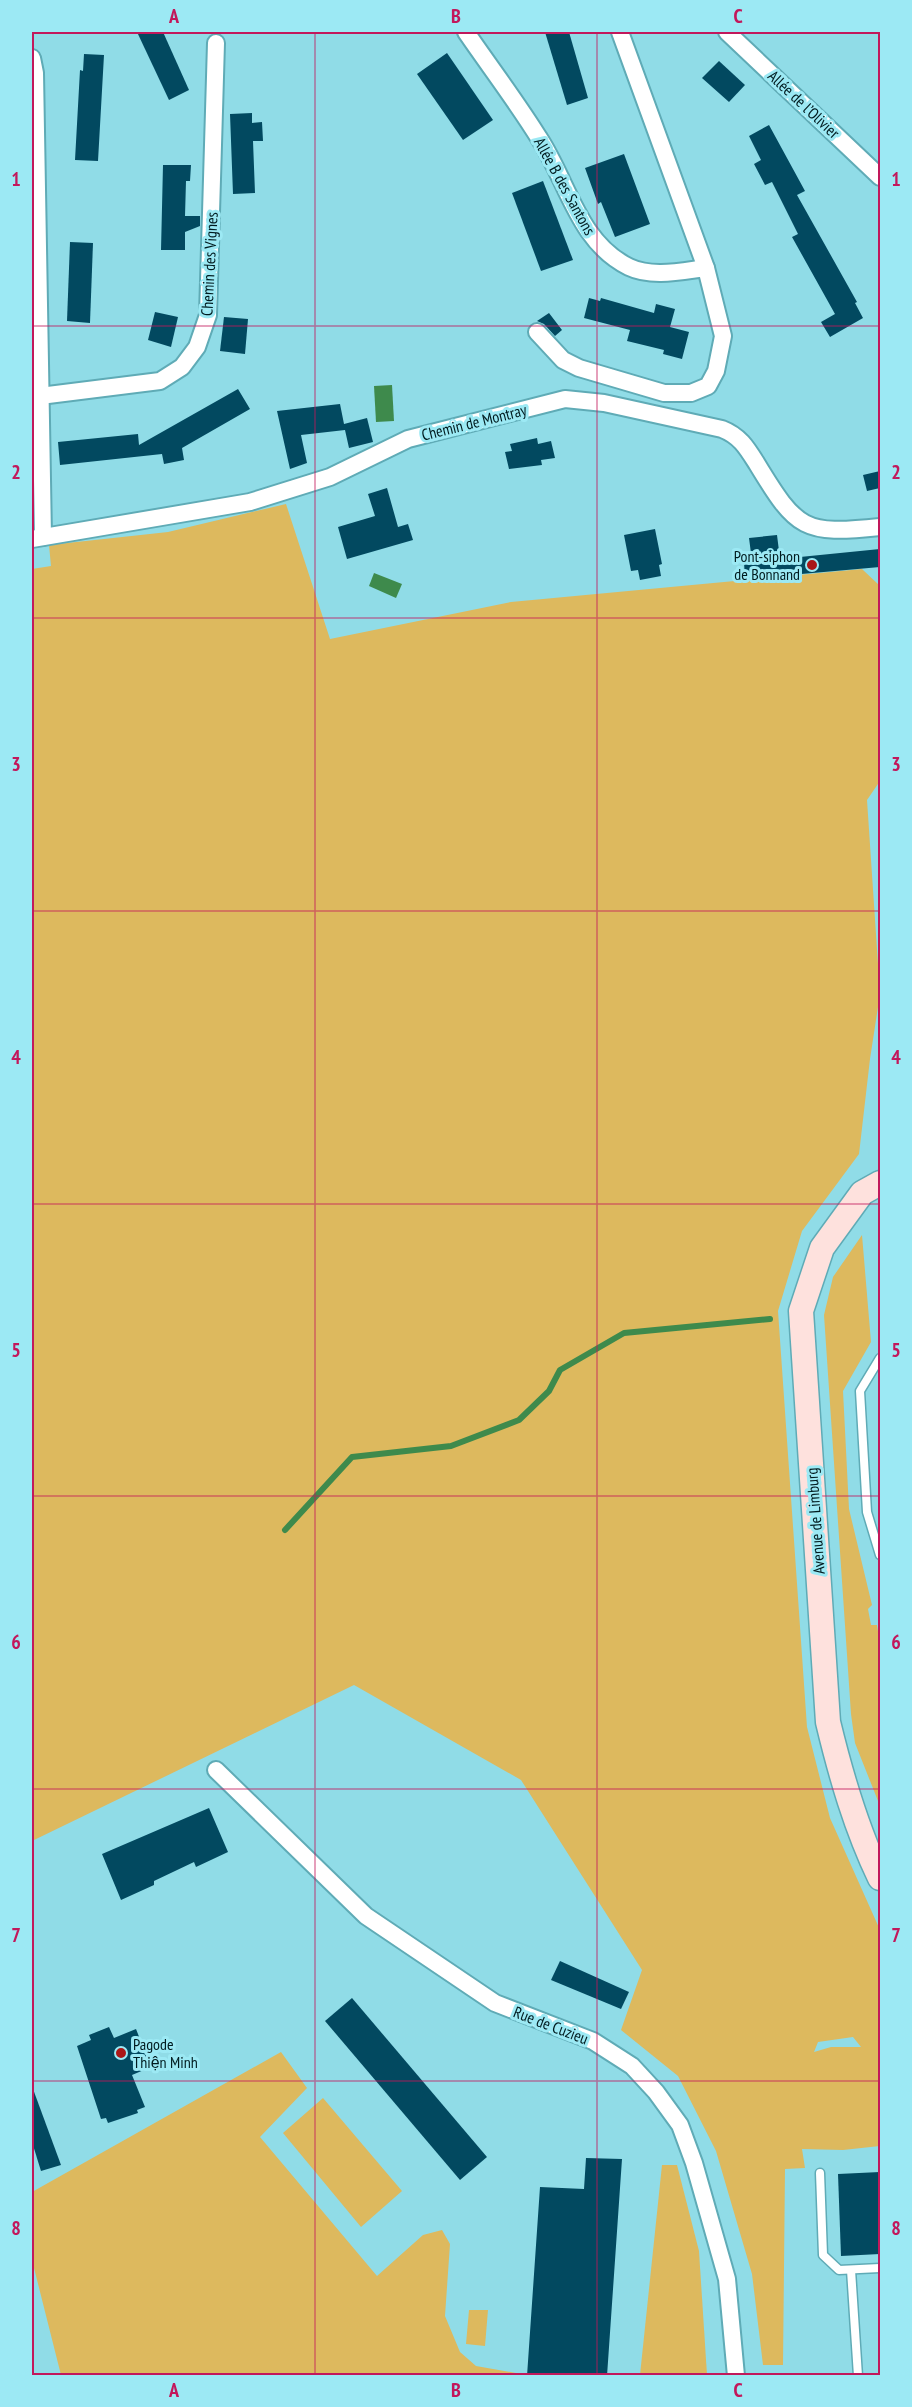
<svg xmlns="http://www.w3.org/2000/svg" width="912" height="2407" font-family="'PT Sans Narrow',sans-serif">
  <rect width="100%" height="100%" fill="#90dce7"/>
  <g fill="#ddb95e" fill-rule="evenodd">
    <path d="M286,504L330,639L511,602L862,569L880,586V781L867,800L880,994L870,1059L859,1154L802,1231L778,1311L807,1727L830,1818L880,1930V2146L843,2150L802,2149L805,2168L785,2169L783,2365H763L752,2274L716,2151L678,2076L621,2030L642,1970L521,1780L354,1685L32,1841V569L51,566L49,545L168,532ZM853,2037L861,2047H831L814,2052L818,2042Z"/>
    <path d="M862,1235L871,1342L843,1391L849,1509L872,1605L868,1609L871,1625H877L880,1644V1806L855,1743L851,1714L824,1315L833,1277Z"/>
    <path d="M281,2052L307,2088L260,2137L377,2276L423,2235L442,2230L450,2244L445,2316L460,2352L476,2366L516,2373V2375H61L32,2260V2192Z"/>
    <path d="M323,2098L402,2191L361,2227L283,2133Z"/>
    <path d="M662,2165H677L699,2251L707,2375H640Z"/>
    <path d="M469,2310H488L485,2346L466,2344Z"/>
  </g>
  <g fill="#3e8a4c">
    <path d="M392,385L394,421L376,422L374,386Z"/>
    <path d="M374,573L402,584L396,598L369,586Z"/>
  </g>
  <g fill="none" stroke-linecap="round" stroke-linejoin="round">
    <path stroke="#3e8a4c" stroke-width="6" d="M285,1530L352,1457L451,1446L519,1420L549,1391L560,1370L624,1333L770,1319"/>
  </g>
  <g fill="#024960">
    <path d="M137,32H163L189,90L169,100Z"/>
    <path d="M545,32H569L588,98L567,105Z"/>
    <path d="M447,53L493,120L463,140L417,74Z"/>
    <path d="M84,54L104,55L98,161L75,160L80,70L83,71Z"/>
    <path d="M719,61L745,85L729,102L702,78Z"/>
    <path d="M252,113V123L262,122L263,141H253L255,193L233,194L230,114Z"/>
    <path d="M769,125L805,191L797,195L857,302L855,303L863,318L830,337L821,322L835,314L792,237L798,234L772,182L765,185L754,164L761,160L749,136Z"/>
    <path d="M624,154L650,224L615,237L601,202L598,204L585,168Z"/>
    <path d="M163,165H191L190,181H186L185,216H200V226L185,232V250H161Z"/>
    <path d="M543,181L573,260L541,271L512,193Z"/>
    <path d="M70,242L93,243L90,323L67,321Z"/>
    <path d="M589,298L600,301L601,298L654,313L656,304L675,309L670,327L689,332L682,359L663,354L664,350L627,341L630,330L584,318Z"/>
    <path d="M155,312L178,317L171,347L148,340Z"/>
    <path d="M549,313L562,330L555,336L544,324L537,321Z"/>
    <path d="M224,317L248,319L245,354L220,351Z"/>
    <path d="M238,389L250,409L182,448L184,460L164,464L162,454L60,465L58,442L138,434L139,445Z"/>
    <path d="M340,404L344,424L367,418L373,442L349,448L345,430L301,435L307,463L290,469L277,411Z"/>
    <path d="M537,438L538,444L551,441L555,458L541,460L542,465L509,469L505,452L512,451L510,444Z"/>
    <path d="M880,471V488L867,491L863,475Z"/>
    <path d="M387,488L398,527L408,524L413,540L347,559L338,527L375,516L368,494Z"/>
    <path d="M655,529L662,564L659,565L661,576L640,580L638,570L631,571L624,535Z"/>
    <path d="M777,535L780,559L880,549V567L745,579L744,562L752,561L749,538Z"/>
    <path d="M209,1808L228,1852L196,1867L194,1862L154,1881V1885L121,1900L102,1854Z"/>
    <path d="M560,1961L629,1992L621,2009L551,1980Z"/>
    <path d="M352,1998L487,2157L460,2180L325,2021Z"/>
    <path d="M109,2027L114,2038L136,2029L151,2067L132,2075L145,2107L137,2110L138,2113L108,2123L106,2118L101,2119L77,2046L91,2040L89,2035Z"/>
    <path d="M32,2089H33L61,2165L41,2171L32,2142Z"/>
    <path d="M586,2158L622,2159L607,2376H527L540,2187L584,2189Z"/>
    <path d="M880,2172V2254L841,2256L838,2174Z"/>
  </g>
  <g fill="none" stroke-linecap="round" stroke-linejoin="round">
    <defs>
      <g id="lane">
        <path d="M880,1358L860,1391L867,1512L880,1555"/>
        <path d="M820,2173L823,2255L839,2270L880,2268"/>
        <path d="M851,2270L858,2376"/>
      </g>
      <g id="street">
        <path d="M466,32C490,67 516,101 539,138C568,182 578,242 629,267C652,278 682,271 706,268"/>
        <path d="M727,32L880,177"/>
        <path d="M32,58L35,73L43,537"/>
        <path d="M537,332L563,360L579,368L664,393H691L708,386L716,371L723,336L706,268L620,32"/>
        <path d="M40,396L160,381L182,367L197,347L208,315L216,43"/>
        <path d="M32,539L250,502L330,477L408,439L565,399L604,403L722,429C740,436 747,448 757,464C797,530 804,535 880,527"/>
        <path d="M216,1770L366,1916L495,2003L593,2041L632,2066L656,2092L680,2125L694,2163L727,2279L736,2376"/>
      </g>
      <path id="secondary" d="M880,1183L862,1193L822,1248L801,1311L828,1722C841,1776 856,1828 880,1878"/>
    </defs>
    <use href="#lane" stroke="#5fabb6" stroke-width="11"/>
    <use href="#street" stroke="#5fabb6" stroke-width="20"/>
    <use href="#secondary" stroke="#5fabb6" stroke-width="27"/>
    <use href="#lane" stroke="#fff" stroke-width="8"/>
    <use href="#street" stroke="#fff" stroke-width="16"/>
    <use href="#secondary" stroke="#fee1dd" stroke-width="24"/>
  </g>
  <path fill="none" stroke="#c2185b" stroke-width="1.5" stroke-opacity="0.55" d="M315,32V2376M597,32V2376M32,326H880M32,618H880M32,911H880M32,1204H880M32,1496H880M32,1789H880M32,2081H880"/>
  <g fill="#aa1717" stroke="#9ce9f4" stroke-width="2">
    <circle cx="812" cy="565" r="6"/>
    <circle cx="121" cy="2053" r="6"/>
  </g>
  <g text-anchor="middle" stroke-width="6" stroke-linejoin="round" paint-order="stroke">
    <g font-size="16" fill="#001b1f" stroke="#9ce9f4">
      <text transform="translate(804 104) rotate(43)" y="6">Allée de l’Olivier</text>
      <text transform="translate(565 186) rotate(61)" y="6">Allée B des Santons</text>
      <text transform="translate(209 264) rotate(-87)" y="6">Chemin des Vignes</text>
      <text transform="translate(474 422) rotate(-14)" y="6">Chemin de Montray</text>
      <text transform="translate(815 1521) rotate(-94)" y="6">Avenue de Limburg</text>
      <text transform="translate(551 2025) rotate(21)" y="6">Rue de Cuzieu</text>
    </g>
    <g font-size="16" fill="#001b1f" stroke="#9ce9f4" text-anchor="end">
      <text x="800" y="562">Pont-siphon<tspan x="800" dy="18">de Bonnand</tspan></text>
      <text x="133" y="2050" text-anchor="start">Pagode<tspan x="133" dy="18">Thiện Minh</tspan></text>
    </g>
  </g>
  <rect width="912" height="2407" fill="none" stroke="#9ce9f4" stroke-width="66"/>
  <rect x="33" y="33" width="846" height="2341" fill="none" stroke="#c2185b" stroke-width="2"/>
  <g font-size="20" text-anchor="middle" font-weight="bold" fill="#c2185b">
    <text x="174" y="23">A</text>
    <text x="456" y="23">B</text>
    <text x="738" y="23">C</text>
    <text x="16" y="186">1</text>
    <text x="896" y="186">1</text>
    <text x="16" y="479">2</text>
    <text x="896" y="479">2</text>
    <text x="16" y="771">3</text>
    <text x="896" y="771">3</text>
    <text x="16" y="1064">4</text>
    <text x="896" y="1064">4</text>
    <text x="16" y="1357">5</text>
    <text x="896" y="1357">5</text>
    <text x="16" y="1649">6</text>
    <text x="896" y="1649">6</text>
    <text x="16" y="1942">7</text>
    <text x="896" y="1942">7</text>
    <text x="16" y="2235">8</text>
    <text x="896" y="2235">8</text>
    <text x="174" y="2397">A</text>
    <text x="456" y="2397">B</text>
    <text x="738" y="2397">C</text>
  </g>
</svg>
